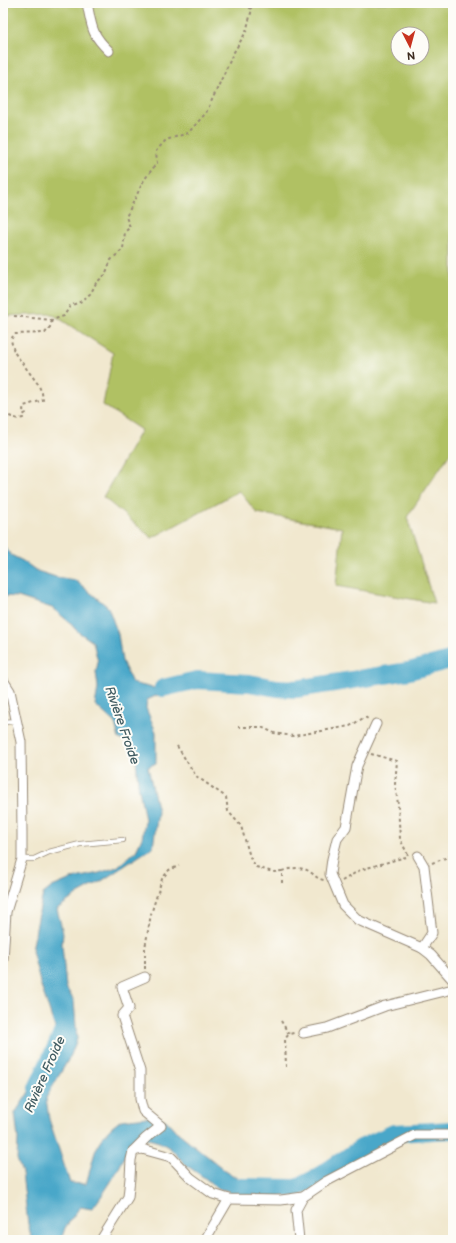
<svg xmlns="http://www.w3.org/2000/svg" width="456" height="1243" font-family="'Balsamiq Sans',sans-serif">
  <rect width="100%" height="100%" fill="#fdfcf7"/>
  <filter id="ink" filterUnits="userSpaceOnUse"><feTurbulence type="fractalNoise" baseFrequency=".025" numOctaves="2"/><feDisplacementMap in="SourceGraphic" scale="8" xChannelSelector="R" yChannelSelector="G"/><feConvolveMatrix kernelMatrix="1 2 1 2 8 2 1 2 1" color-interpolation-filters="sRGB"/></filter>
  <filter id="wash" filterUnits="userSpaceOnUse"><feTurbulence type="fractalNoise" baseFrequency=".012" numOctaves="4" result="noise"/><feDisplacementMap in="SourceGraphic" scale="16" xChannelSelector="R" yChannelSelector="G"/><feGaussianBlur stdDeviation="0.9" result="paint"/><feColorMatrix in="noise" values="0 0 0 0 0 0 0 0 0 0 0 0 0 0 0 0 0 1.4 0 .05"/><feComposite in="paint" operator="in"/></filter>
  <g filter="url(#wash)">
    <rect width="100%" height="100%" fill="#f1e8cf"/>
    <path fill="#b0c164" stroke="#767641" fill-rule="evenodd" d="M3,3H453V449L407,517L434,603L336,586L342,528L257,513L239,491L152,538L103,497L141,430L103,405L113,353L52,314L3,316ZM398,34H422V58H398Z"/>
    <path fill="#4aa7c9" stroke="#426874" d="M3,545L11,555L23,561L37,571L56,577L75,580L108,607L118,634L122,661L132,683L153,688L166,682H186L147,700L146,708L156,732V763L148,767L158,812L153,847L100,882L78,894L57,909L63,933L62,945L66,987L74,1001L77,1039L71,1055L46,1098L49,1119L70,1183L86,1184L95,1152L101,1139L111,1128L121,1120L156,1116L167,1121L175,1130L227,1172L245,1182L259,1186V1195L218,1189L206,1179L186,1165L170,1148L159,1142L145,1138L130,1142C122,1167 107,1189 92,1209L80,1207L65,1228L61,1240H32L28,1224L22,1173L17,1159L18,1139L15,1113L59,1047L56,1031L41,986L32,951L40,907L43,894L52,887L71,879L99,873L117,867L136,851L142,838L145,820L138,784L136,759L127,742L119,739L115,723L95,705L98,688L96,672L98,662L93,642L77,631L68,621L52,608L18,597L3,596Z"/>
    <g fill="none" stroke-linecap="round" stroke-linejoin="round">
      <g stroke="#4aa7c9" stroke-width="18">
        <path d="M163,688L197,680L249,683L277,688L296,689L409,671L450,660L453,658"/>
        <path d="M37,1088L65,1027L62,1020"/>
        <path d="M235,1187L296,1188L316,1178L361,1148L394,1133L453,1130"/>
      </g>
    </g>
  </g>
  <g filter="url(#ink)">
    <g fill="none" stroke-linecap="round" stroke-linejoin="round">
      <defs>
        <g id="service">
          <path d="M3,722L17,721"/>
          <path d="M22,859H34L49,852L80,844L123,840"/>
        </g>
        <g id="minor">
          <path d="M87,3C92,27 91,34 109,51"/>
          <path d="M3,680L10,691L21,742L22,833V859L6,912L3,960"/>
          <path d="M376,724L357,766L346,827L337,839L332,859L330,874L343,905L358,920L422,948L431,955L453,980"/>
          <path d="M418,856L424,866L432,933L422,948"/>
          <path d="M303,1033L327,1028L385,1006L453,989"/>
          <path d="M133,1151L142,1149L171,1157L191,1178L213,1194L229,1199L281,1200L303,1197L325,1182L415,1135H453"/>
          <path d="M101,1240L128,1197L130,1178L131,1160L133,1151L146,1138L161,1126L143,1111L140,1099V1071L122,1016L129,1008L122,987L145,977"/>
          <path d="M205,1240L229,1199"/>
          <path d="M299,1240L296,1210L303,1197"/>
        </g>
      </defs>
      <use href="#service" stroke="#968976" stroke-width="6"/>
      <use href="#minor" stroke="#968976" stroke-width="11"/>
      <g stroke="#968976" stroke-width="2" stroke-dasharray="3 3" stroke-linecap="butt">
        <path d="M14,316L52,320L64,316L70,306L82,301L91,293L96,283L105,275L111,260L123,249L125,232L130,227L126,217L144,180L157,163L156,151L166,140L188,133L206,113L234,52L246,32L252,9L239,3"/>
        <path d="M3,422V417L6,415L18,419L23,418V415L26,413L23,410L24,406L43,400L42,393L38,384L14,352L11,340L14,334L45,333L50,327L52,320"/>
        <path d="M238,727H261L274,733L293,736L350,726L365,717L368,719"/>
        <path d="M177,746L196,776L226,797L228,811L241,826L250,857L256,867L273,872L282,871"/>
        <path d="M371,754L397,761L395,784L398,804L400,839L408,855"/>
        <path d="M432,863L453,855"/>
        <path d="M342,881L360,870L409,856"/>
        <path d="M282,883V871C290,868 303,866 310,872C315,875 317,879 324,880"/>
        <path d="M145,969V948L151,914L162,879L169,870L179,866"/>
        <path d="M281,1021L289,1034"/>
        <path d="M286,1067L285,1039L289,1034L294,1033"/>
      </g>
      <use href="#service" stroke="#fff" stroke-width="4.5"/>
      <use href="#minor" stroke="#fff" stroke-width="9"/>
    </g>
  </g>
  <g text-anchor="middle" stroke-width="4" stroke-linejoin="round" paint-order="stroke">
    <g font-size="13" font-style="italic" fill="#415c62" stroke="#fdfcf7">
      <text transform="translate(123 725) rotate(71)" y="5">Rivière Froide</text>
      <text transform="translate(44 1074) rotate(-66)" y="5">Rivière Froide</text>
    </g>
  </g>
  <rect width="456" height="1243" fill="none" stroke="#fdfcf7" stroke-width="16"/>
  <g transform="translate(410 46) rotate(174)"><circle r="19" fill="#fdfcf7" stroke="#afa8a0"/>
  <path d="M0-3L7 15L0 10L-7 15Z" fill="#c8321e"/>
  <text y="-6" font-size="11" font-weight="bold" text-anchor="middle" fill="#3b2a1e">N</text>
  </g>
</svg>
